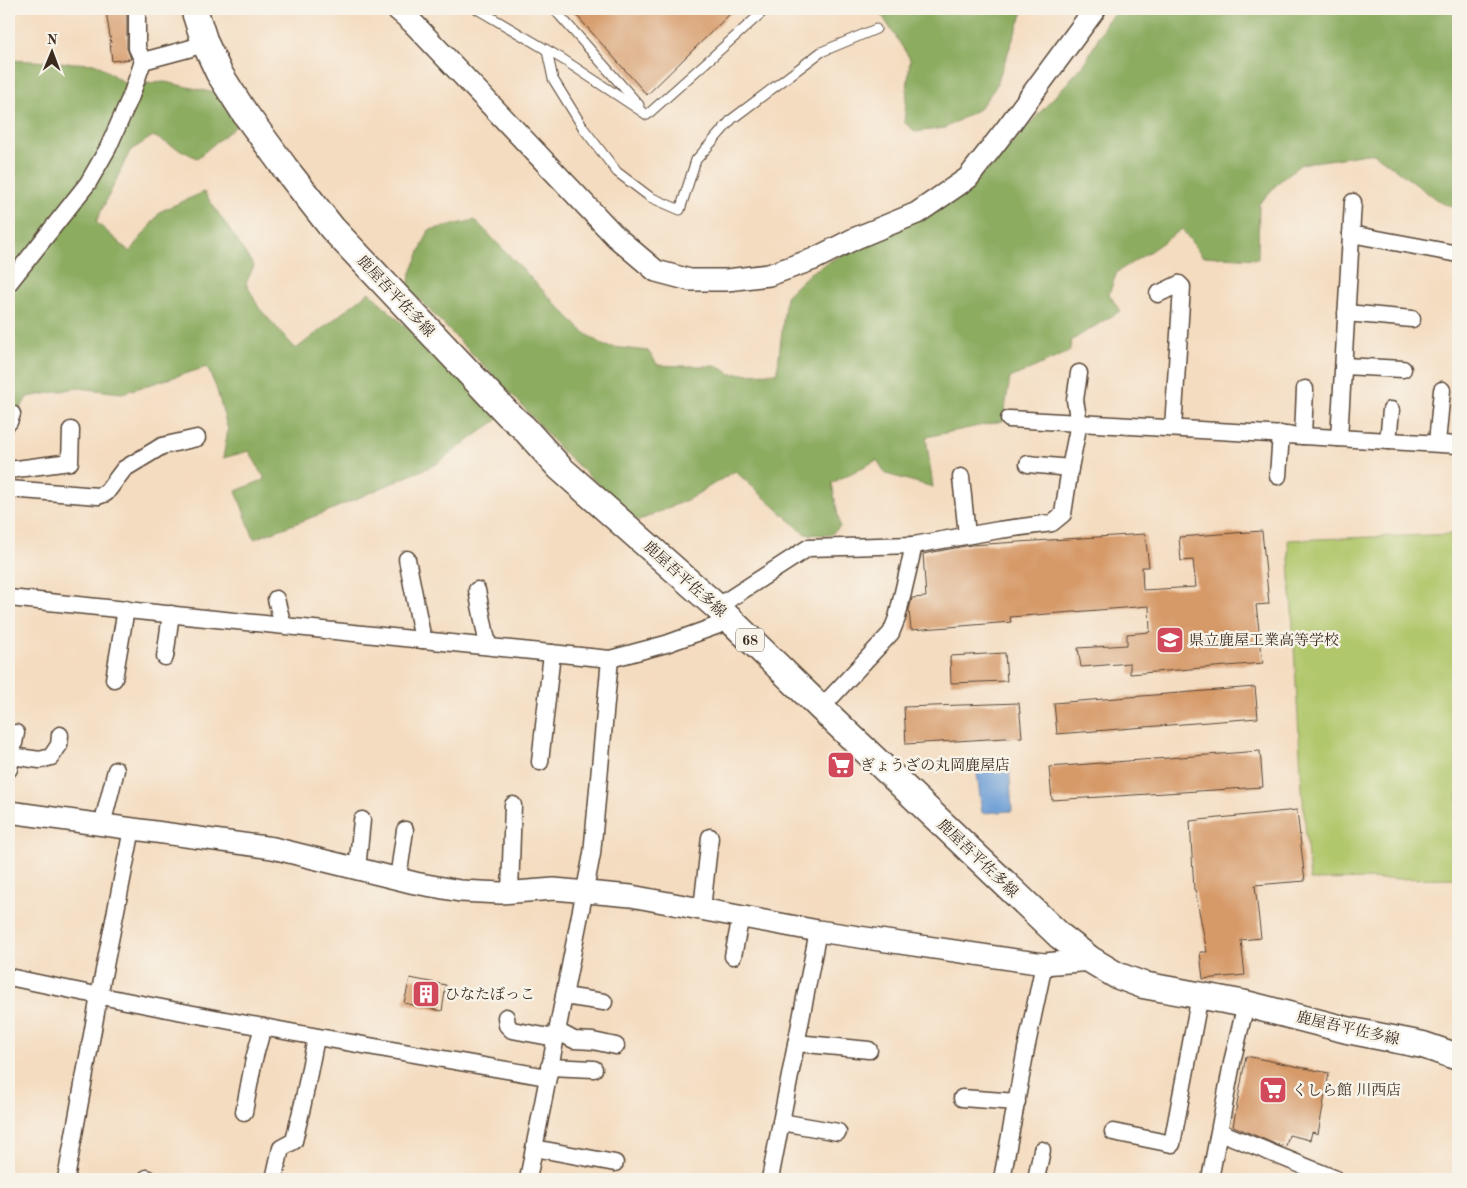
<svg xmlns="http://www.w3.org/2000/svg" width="1467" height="1188" font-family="'Old Standard TT','Noto Serif JP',serif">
  <rect width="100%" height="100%" fill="#f7f3e8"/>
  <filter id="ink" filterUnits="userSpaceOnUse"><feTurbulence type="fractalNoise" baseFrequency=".02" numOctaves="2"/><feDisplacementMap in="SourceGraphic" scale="10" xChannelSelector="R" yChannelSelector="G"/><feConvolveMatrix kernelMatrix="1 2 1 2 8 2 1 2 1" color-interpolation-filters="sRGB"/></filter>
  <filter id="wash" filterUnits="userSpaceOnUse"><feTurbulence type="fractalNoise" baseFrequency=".0096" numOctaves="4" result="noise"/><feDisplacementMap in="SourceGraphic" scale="20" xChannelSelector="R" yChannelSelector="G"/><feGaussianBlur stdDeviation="1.12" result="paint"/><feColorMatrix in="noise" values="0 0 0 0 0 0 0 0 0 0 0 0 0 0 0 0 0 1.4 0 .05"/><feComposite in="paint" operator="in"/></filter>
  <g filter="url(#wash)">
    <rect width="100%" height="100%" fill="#f4dcc0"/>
    <path fill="#b1c76c" stroke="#767845" d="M1458,534V878L1310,880L1302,789L1288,540Z"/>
    <g fill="#8cac60" stroke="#646b3f">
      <path d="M878,9H1024L995,88L979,109L945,128L916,132L904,122L910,59Z"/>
      <path d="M1119,9H1458V208L1441,203L1374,153L1301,164L1280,181L1259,204L1258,259L1202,256L1182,229L1149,252L1117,272L1109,294L1120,311L1072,340L1069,352L1010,378L1003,421L926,437L933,487L886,474L877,460L832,483L840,527L830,535L805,534L735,471L689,499L638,521L560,449L519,402L408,288L410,275L429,230L475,220L581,330L604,346L648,351L658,365L681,366H718L730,374L777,373L786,296L810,273L832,260L965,191L998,159L1085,63L1107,21Z"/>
      <path d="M9,60L97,64L127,85L165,82L224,95L236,126L197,158L153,136L130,151L96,222L130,252L161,211L204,192L254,266L246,283L259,308L296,349L369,292L501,417L436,464L326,512L254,539L236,491L265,479L249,451L223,458L228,430L216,387L207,367L122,393L78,388L27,397L9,429Z"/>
    </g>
    <path fill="#6a9cd5" stroke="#52637a" d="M1009,763L1012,811L982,813L976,766Z"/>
    <g id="blocks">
      <g fill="#d69967">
        <path d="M127,9V48L131,59L112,61L110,43H111L106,11Z"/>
        <path d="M571,9H735L647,95Z"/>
        <path d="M1262,531L1269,604L1256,605L1263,663L1130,674V663L1081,667L1078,648L1127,645V634L1150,632L1149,606L1010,617L1011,622L911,630L909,610L912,598L926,597L923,554L971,545L1145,534L1149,567H1142L1143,590L1196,587L1193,560L1181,561L1179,537Z"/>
        <path d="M1005,653L1007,681L951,683L950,656Z"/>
        <path d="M1255,687L1258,718L1057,734L1054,703Z"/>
        <path d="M1019,703L1022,737L906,744L904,707Z"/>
        <path d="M1260,751L1263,787L1052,800L1049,767Z"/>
        <path d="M1297,810L1305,881L1255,885L1261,938L1241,940L1245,975L1203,979L1200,952H1207L1195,890H1194L1190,821Z"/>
        <path d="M410,978L446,985L442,1011L404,1003Z"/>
        <path d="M1246,1056L1329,1073L1318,1134L1312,1132L1310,1140L1289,1135L1286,1146L1273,1143L1233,1126Z"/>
      </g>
    </g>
  </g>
  <g filter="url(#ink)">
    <use href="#blocks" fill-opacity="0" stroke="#574536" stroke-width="1"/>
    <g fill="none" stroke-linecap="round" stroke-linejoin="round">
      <defs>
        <g id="service">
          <path d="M477,9L564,60L647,115"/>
          <path d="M554,9L639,105"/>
          <path d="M547,51L553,79L584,129L617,172L650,197L680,210L696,160L732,119L821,52L876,29"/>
          <path d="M647,115L766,9"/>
        </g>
        <g id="minor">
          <path d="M137,9V48L143,61"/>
          <path d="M1351,234L1458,254"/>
          <path d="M9,283L88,183L108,148L131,96L143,61L188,49L205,43"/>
          <path d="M1158,294L1179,284L1182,287L1173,428"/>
          <path d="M1346,313L1412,319"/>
          <path d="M1343,366L1403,369"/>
          <path d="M1009,419L1079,423L1075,400L1079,373"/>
          <path d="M9,422L12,414"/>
          <path d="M1303,436L1305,389"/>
          <path d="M1339,438L1353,202"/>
          <path d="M1388,441L1391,410"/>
          <path d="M1437,443L1442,390"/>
          <path d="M1028,464L1070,468"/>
          <path d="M9,470L70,462L71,430"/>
          <path d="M1278,476L1281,434"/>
          <path d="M961,477L967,535"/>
          <path d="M9,489L98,496L106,493L124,469L162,446L197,438"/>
          <path d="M407,559L423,640"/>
          <path d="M477,590L488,646"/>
          <path d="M9,598L610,659L666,644L730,621"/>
          <path d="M276,599L283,625"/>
          <path d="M717,607L808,548L914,545L999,530L1052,523L1063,514L1070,468L1079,423L1458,445"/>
          <path d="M165,657L171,614"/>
          <path d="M114,679L126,609"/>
          <path d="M821,708L891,633L897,618L914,545"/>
          <path d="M11,756L40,760L51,757L59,745L60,735"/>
          <path d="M540,762L552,653"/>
          <path d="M9,769L16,733"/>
          <path d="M102,825L116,770"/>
          <path d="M357,869L362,820"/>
          <path d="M398,879L405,830"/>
          <path d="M510,892L513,805"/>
          <path d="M702,909L710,837"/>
          <path d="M733,956L741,916"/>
          <path d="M9,977C187,1015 367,1046 547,1077"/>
          <path d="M564,996L604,1002"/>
          <path d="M506,1017L507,1025L512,1030L555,1038"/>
          <path d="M557,1031L574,1040L593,1041L616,1046"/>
          <path d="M796,1043L869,1050"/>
          <path d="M549,1067L594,1069"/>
          <path d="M962,1098L1017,1102"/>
          <path d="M244,1112L254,1059L263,1027"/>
          <path d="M781,1122L838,1132"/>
          <path d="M1113,1132L1172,1144L1200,995"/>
          <path d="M1220,1132L1336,1179"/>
          <path d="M534,1148L615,1163"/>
          <path d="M66,1179L99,996L132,829"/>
          <path d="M147,1179V1178"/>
          <path d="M274,1179L281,1148L294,1141L303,1103L316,1038"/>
          <path d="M528,1179L592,854L610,659"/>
          <path d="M770,1179L818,931"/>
          <path d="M1002,1179L1026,1049L1044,964"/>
          <path d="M1036,1179L1042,1150"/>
          <path d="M1210,1179L1233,1058L1246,1004"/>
        </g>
        <g id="tertiary">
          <path d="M397,9L412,22L616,237L656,271L690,280H727L769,275L814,259L856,238L917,213L968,178L1007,128L1095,9"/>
          <path d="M9,812L273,848L415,883L460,891L501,893L554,889L631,896L818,931L1044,964L1091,960"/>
        </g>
        <path id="primary" d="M194,9L205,43L219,73L244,112L285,168L332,228L509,415L523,427L560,468L717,607L821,708L1060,936L1091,960L1116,975L1143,985L1246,1004L1347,1030L1423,1045L1458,1057"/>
      </defs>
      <use href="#service" stroke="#574536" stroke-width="11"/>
      <use href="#minor" stroke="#574536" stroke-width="19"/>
      <use href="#tertiary" stroke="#574536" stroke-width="24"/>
      <use href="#primary" stroke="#574536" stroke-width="29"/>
      <use href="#service" stroke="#fff" stroke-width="9"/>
      <use href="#minor" stroke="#fff" stroke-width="16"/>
      <use href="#tertiary" stroke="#fff" stroke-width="21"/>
      <use href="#primary" stroke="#fff" stroke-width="26"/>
    </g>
  </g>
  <defs>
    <symbol id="school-square" viewBox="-11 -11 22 22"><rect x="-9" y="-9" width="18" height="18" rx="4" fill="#d1495b" stroke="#f7f3e8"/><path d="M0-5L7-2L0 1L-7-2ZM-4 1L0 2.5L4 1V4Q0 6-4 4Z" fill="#fff"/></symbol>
    <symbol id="supermarket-square" viewBox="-11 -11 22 22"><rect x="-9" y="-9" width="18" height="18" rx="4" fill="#d1495b" stroke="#f7f3e8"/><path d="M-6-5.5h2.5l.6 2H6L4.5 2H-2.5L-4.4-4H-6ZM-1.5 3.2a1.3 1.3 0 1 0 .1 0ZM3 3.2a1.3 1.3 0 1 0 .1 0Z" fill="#fff"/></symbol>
    <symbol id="building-square" viewBox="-11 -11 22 22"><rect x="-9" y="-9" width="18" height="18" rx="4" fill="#d1495b" stroke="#f7f3e8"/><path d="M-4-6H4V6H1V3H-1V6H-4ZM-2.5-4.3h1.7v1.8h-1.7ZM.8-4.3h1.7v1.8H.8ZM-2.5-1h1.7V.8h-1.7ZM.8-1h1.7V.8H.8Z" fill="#fff"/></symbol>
  </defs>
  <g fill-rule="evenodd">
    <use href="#school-square" x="1154" y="624" width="32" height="32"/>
    <use href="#supermarket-square" x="825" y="749" width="32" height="32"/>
    <use href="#building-square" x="410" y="978" width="32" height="32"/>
    <use href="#supermarket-square" x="1257" y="1074" width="32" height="32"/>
  </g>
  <g text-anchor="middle" stroke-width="5" stroke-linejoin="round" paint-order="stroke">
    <rect fill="#f7f3e8" stroke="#73665b" stroke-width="1" x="736" y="628.5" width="28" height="23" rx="4"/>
    <g font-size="14" font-weight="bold" fill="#3b2a1e">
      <text x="750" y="645">68</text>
    </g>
    <g font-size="15" fill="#3b2a1e" stroke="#f7f3e8">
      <text transform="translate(396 296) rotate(47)" y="5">鹿屋吾平佐多線</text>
      <text transform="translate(685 579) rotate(42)" y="5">鹿屋吾平佐多線</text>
      <text transform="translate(978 858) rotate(44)" y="5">鹿屋吾平佐多線</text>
      <text transform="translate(1348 1028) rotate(13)" y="5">鹿屋吾平佐多線</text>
    </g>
    <g font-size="15" fill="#3b2a1e" stroke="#f7f3e8" text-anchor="start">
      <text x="1189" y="645">県立鹿屋工業高等学校</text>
      <text x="860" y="770">ぎょうざの丸岡鹿屋店</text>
      <text x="445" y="999">ひなたぼっこ</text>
      <text x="1292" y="1095">くしら館 川西店</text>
    </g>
  </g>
  <rect width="1467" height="1188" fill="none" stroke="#f7f3e8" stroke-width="30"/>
  <g transform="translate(52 52) rotate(1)" stroke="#f7f3e8" stroke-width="4" paint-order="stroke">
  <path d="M0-4L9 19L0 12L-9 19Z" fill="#3b2a1e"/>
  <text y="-8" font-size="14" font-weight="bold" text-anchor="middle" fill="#3b2a1e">N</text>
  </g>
</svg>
